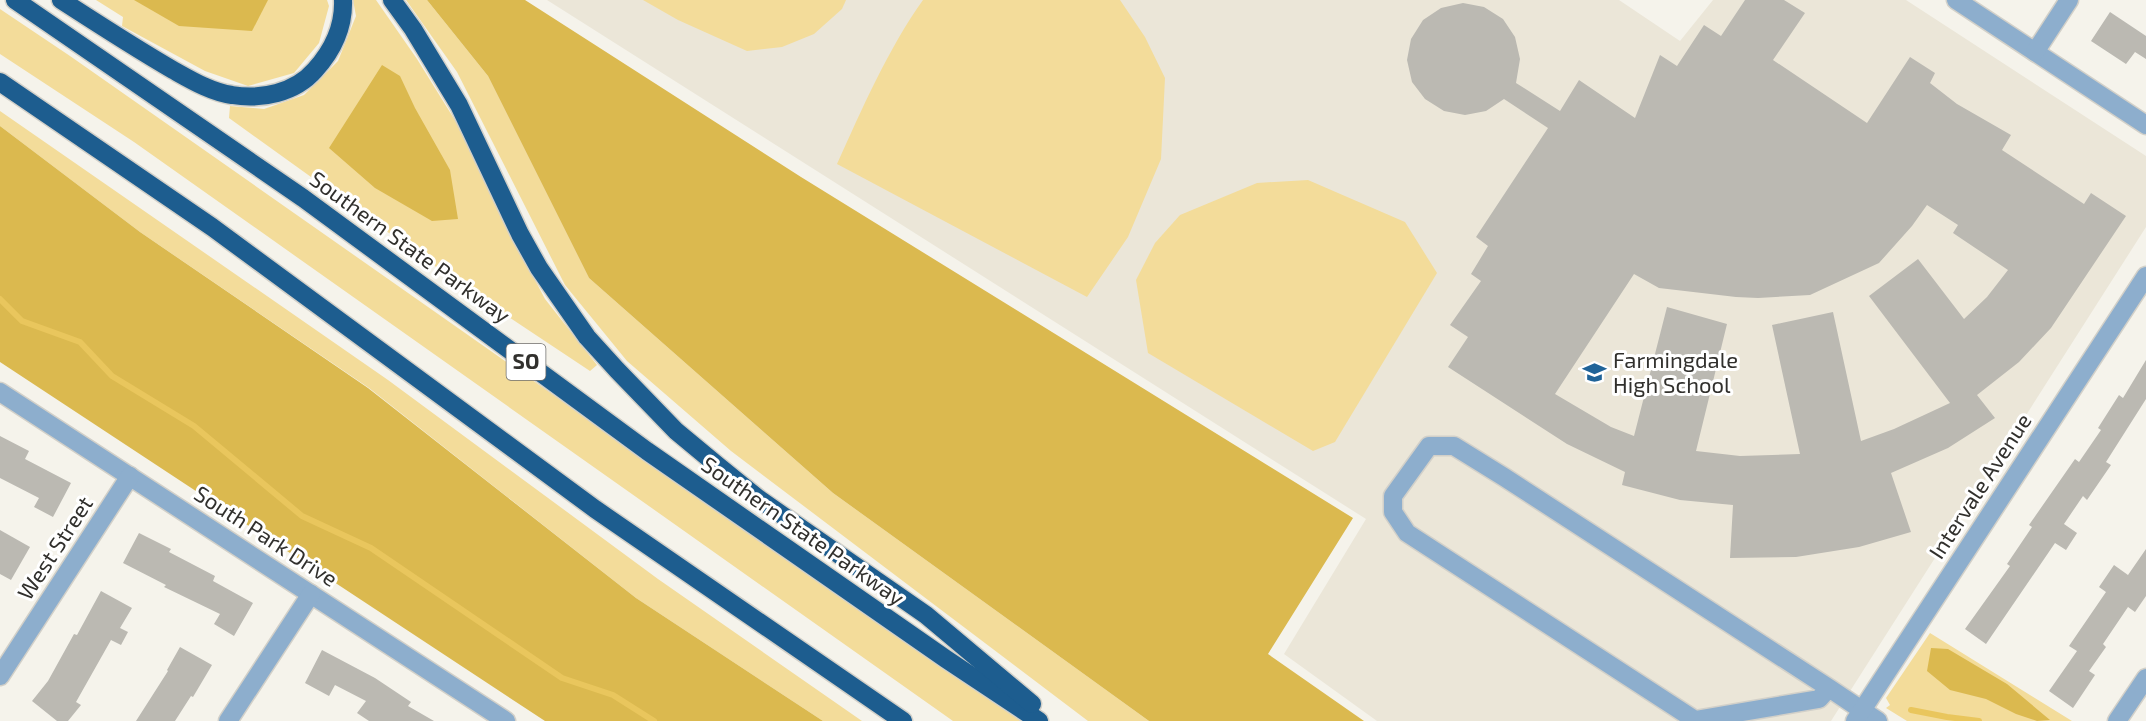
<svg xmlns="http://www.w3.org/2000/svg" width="2146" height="721" font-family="'Exo 2',sans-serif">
  <rect width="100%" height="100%" fill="#f5f3eb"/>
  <path fill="#ebe6d8" d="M547,0H1619L1680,41L1713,0H1906L2146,156V227L1831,721H1377L1284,654L1366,519Z"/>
  <g fill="#f3dc9a">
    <path d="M96,0H327L329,6L319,43L294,73L248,86L205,71L122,26L123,17Z"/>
    <path d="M353,0H376L417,59L466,138L504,221L545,299L597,365L590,371L471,292L229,118L230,106L264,109L304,95L338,61L356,16Z"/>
    <path d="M406,0H427L488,76L589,278L833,493L1149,721H1088L731,451L627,361L565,285L457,72Z"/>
    <path d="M643,0H846L842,9L814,34L782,47L747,51L678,20Z"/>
    <path d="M923,0H1120L1145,37L1165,78L1161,159L1128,237L1087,297L837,164C862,109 888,49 923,0Z"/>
    <path d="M0,9L70,56L956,677L1023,721H953L134,142L0,54Z"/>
    <path d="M0,111L388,380L658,579L862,721H823L636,598L369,388L140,232L0,126Z"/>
    <path d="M1308,180L1405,222L1437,273L1335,442L1313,451L1148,353L1136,280L1155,243L1180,215L1257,183Z"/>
    <path d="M1930,633L2072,721H1907L1886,708L1890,705L1886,698Z"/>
  </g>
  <g fill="#dbb94f">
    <path d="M134,0H268L252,31L179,26Z"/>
    <path d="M427,0H525L801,177L1353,518L1268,654L1364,721H1149L833,493L589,278L488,76Z"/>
    <path d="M382,65L400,76L415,108L450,170L458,219L432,221L375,188L329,148Z"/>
    <path d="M0,126L140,232L368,388L636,598L823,721H545L0,362Z"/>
    <path d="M1931,648L1948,649L2007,684L2050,720L2037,721L2016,714L1986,699L1950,690L1927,671Z"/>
  </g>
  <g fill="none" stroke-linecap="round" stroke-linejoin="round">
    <g stroke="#e9c65d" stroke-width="6">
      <path d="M0,299L22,321L80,342L112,376L194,426L302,516L371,548L562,678L613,695L654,721"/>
      <path d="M1911,710L1947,717L1979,721"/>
    </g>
  </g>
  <g fill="#bbb9b2" fill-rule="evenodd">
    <path d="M1745,0H1784L1805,13L1773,60L1867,123L1910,57L1935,73L1930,83L1957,104L2011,135L2002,150L2084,204L2091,193L2126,216L2051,328L2019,362L1977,395L1995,418L1948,448L1891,473L1911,532L1859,547L1796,557L1730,558L1733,505L1680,500L1622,485L1625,472L1567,444L1448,367L1468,337L1450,325L1481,281L1471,274L1488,246L1476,237L1548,128L1504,99L1486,111L1465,115L1444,111L1425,99L1412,82L1407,60L1411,39L1423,20L1441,8L1463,3L1484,7L1503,19L1515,37L1520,59L1516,83L1560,111L1579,80L1635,118L1660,55L1677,66L1704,25L1721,36ZM1927,205L1958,225L1953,233L2008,270L1987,297L1964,319L1918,259L1869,296L1950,403L1894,429L1861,441L1833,312L1772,325L1800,454L1740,456L1696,451L1727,324L1667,307L1634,436L1611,427L1555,394L1634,274L1659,288L1736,297L1758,298L1810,295L1879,263L1912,226Z"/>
    <path d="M2110,12L2146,36V59L2135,52L2126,64L2091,41Z"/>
    <path d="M2146,360V399L2106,462L2111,465L2087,500L2083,496L2064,524L2077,533L2066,550L2055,543L1986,644L1965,629L2010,566L2007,564L2032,527L2029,525L2075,459L2079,462L2101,430L2098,428L2119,395L2123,398Z"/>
    <path d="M0,436L29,451L25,459L71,483L53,517L34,507L39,498L0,478Z"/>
    <path d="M0,530L30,547L11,580L0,574Z"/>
    <path d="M139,533L171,549L169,552L215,576L213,581L253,603L234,636L214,624L220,614L164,587L166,585L123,563Z"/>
    <path d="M2146,549V596L2135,612L2128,607L2103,644L2106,647L2089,671L2095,675L2073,708L2049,691L2077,651L2069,646L2106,592L2099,587L2114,565L2128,575Z"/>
    <path d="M101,591L132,608L120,628L128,632L121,645L111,640L76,702L81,705L68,721H57L32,701L48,681L74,634L77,635Z"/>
    <path d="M180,647L212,665L193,697L191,696L175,721H136L168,671L167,670Z"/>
    <path d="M322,650L375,678L411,702L408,706L434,721H369L357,713L366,701L335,685L329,696L305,683Z"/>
  </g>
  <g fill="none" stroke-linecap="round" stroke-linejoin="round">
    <defs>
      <g id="street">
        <path d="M1956,0L2146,125"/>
        <path d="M2035,52L2069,0"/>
        <path d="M0,392L506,721"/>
        <path d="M0,676L130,476"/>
        <path d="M1829,688L1819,699L1695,720L1407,533L1393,512V496L1429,446H1454L1504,477L1829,688L1878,721"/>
        <path d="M228,721L311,594"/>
        <path d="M1855,721L2146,276"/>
        <path d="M2117,721L2146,678"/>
      </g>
      <g id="highway">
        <path d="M15,0L303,198L647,451L946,659L1039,721"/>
        <path d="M61,0C98,24 135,48 173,70C191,80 211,92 232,95C261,100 295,93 315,70C333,50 344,27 343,0"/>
        <path d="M392,0L413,29L459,105L520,234L539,268L587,337L617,370L676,431L717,465L759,499L926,615L1032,704"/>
        <path d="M0,82L212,227L595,509L903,721"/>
      </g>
    </defs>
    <use href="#street" stroke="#d2d0c9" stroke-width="21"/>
    <use href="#highway" stroke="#d2d0c9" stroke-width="21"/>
    <use href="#street" stroke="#8daecd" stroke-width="18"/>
    <use href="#highway" stroke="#1d5d8f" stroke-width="18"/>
  </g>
  <defs>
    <symbol id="school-bare" viewBox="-9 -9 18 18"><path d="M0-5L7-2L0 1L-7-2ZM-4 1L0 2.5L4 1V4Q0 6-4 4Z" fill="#1f6398" stroke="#fff" stroke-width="2.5" paint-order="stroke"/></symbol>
  </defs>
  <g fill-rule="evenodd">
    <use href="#school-bare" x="1578" y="356" width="33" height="33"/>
  </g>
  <g text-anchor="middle" stroke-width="6" stroke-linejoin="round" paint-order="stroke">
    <rect fill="#fff" stroke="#6f6e6c" stroke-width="1.5" x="506.5" y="344" width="39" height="36" rx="4.5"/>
    <g font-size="21" font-weight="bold" fill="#31302d">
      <text x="526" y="369">SO</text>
    </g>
    <g font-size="22" fill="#31302d" stroke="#fff">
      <text transform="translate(410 247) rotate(36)" y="8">Southern State Parkway</text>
      <text transform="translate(1980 486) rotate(-57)" y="8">Intervale Avenue</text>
      <text transform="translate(803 531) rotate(35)" y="8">Southern State Parkway</text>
      <text transform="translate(266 536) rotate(33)" y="8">South Park Drive</text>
      <text transform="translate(55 548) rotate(-57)" y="8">West Street</text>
    </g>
    <g font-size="22" fill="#31302d" stroke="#fff" text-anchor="start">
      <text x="1613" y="368">Farmingdale<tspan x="1613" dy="25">High School</tspan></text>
    </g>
  </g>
</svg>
